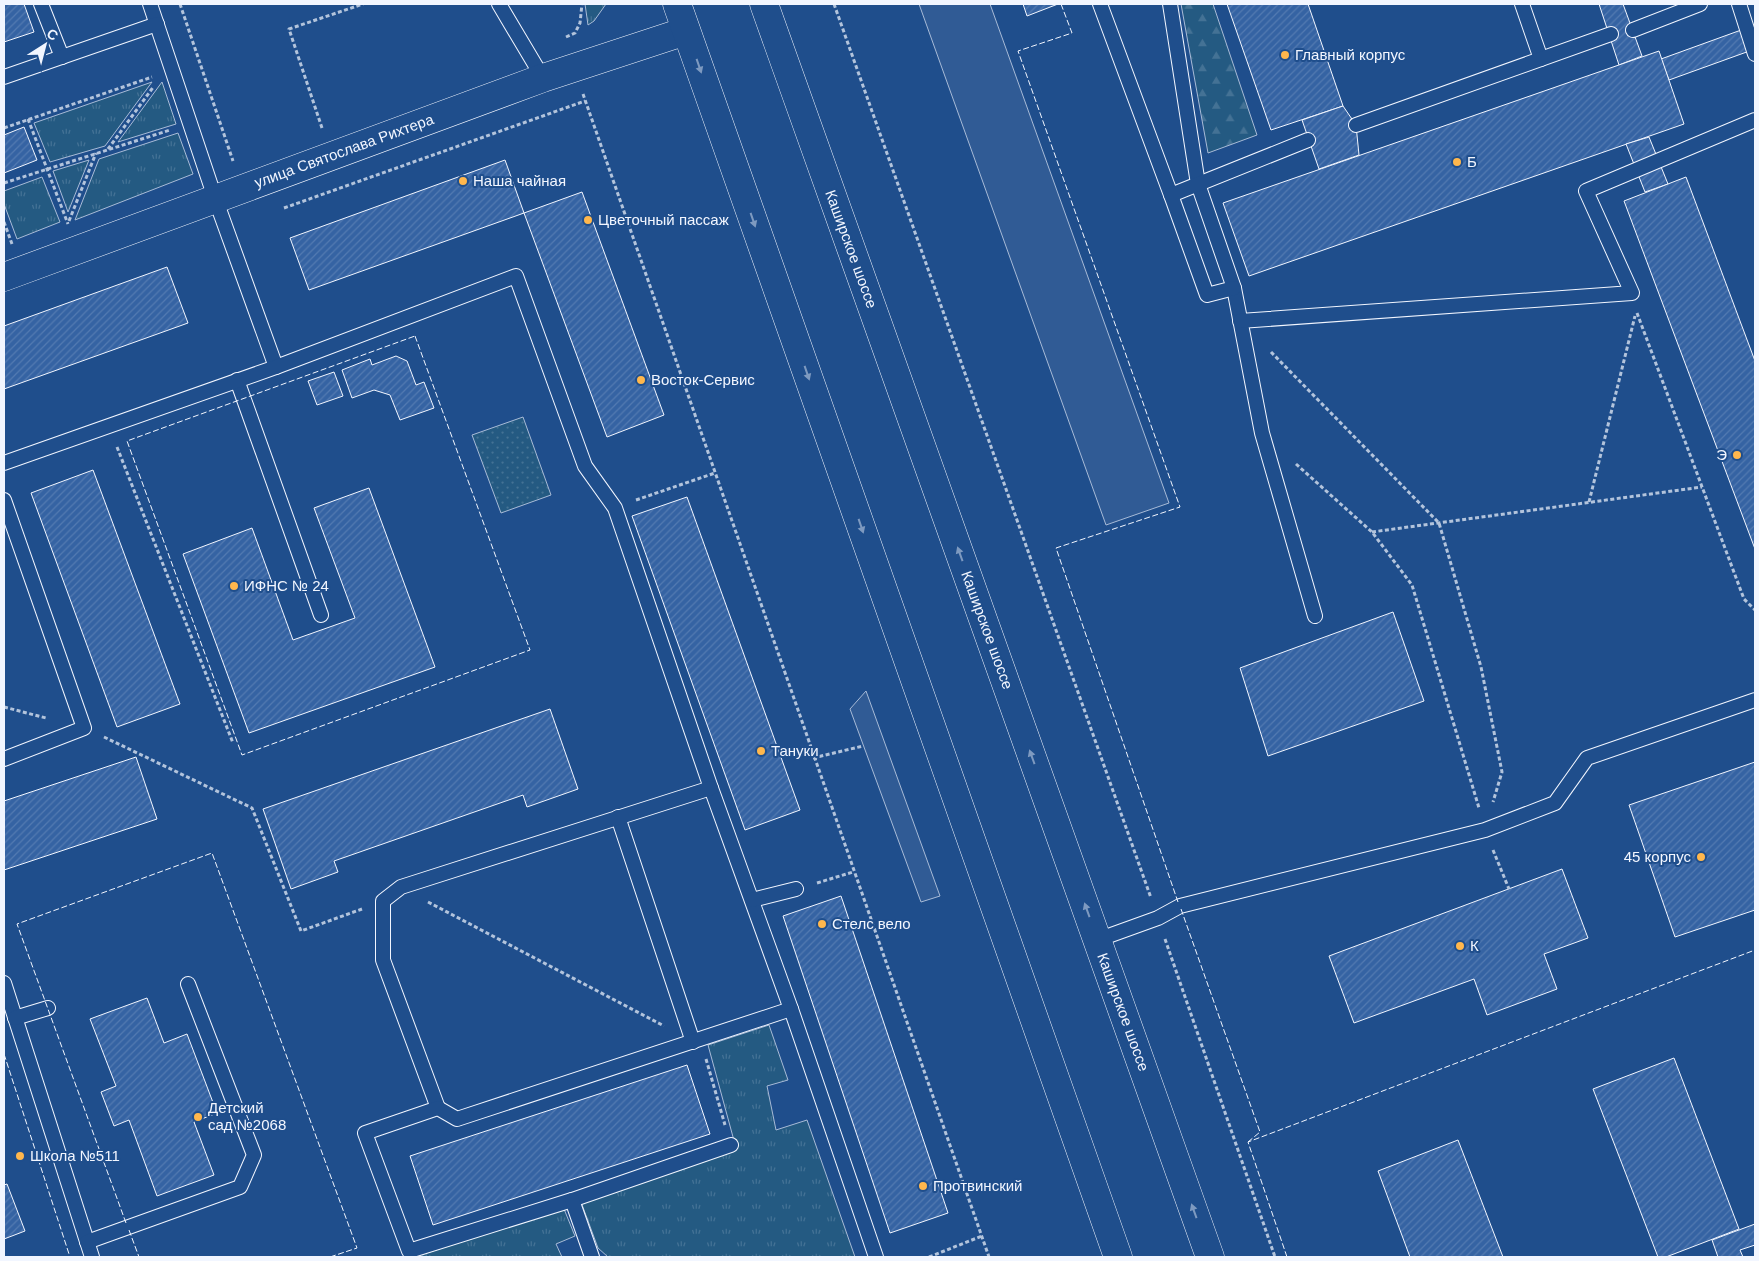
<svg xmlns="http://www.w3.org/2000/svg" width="1759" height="1261" font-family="Helvetica,sans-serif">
  <defs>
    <pattern id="grass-tufts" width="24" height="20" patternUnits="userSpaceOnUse" patternTransform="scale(1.25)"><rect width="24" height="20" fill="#245a82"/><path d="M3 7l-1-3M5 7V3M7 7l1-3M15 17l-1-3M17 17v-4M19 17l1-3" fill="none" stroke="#447295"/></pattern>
    <pattern id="forest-firs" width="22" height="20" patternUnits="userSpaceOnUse" patternTransform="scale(1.25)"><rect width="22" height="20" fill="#245a82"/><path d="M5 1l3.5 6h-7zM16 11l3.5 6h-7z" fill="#447295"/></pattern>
    <pattern id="park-dots" width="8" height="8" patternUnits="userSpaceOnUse" patternTransform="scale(1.25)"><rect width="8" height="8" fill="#245a82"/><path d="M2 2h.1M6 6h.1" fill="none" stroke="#447295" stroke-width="1.8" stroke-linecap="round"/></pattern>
    <pattern id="building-hatch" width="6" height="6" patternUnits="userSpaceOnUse" patternTransform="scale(1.25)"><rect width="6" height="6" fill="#3563a3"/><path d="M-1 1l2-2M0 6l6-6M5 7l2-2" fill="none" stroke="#537ab1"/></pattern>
  </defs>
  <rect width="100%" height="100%" fill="#1f4e8c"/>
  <g fill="url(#grass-tufts)" stroke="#a8bbd7">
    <path d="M585,4H606L594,21L588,25Z"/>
    <path d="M152,82L105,146L50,162L34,123Z"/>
    <path d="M162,82L176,124L118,142Z"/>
    <path d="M178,133L193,174L75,220L99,159Z"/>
    <path d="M89,160L68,212L53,171Z"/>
    <path d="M42,177L60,222L17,239L4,204V191Z"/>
    <path d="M769,1025L788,1080L767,1086L776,1130L807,1120L855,1257H608L598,1248L581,1202L736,1148L708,1045Z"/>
    <path d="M564,1209L575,1236L556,1244L562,1257H414Z"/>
  </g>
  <path fill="url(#forest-firs)" stroke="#a8bbd7" d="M1181,4H1213L1257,135L1208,153Z"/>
  <path fill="url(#park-dots)" stroke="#a8bbd7" d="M523,417L551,495L501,513L472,435Z"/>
  <g fill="#305b95" stroke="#a8bbd7">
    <path d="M919,4H990L1169,503L1106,525Z"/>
    <path d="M866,691L940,896L921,902L850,709Z"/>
  </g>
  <g fill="url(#building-hatch)" stroke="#f2f6ff">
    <path d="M4,4H24L34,32L4,42Z"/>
    <path d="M1023,4H1058L1027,16Z"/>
    <path d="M1227,4H1308L1343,106L1271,130Z"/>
    <path d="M1599,4H1623L1642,56L1619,65Z"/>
    <path d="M1755,25V49L1669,80L1661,59Z"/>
    <path d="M1659,51L1684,124L1249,276L1223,203Z"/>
    <path d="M1343,106L1356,125L1359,155L1319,169L1302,120Z"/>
    <path d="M24,127L37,160L4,173V135Z"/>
    <path d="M1649,137L1668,184L1645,192L1626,144Z"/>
    <path d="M505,160L524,213L309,290L290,238Z"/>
    <path d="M1686,177L1755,361V549L1624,201Z"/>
    <path d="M582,192L664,415L607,437L524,213Z"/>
    <path d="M167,267L188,323L4,389V326Z"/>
    <path d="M396,356L407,361L416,385L424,382L434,408L400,420L390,395L374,390L352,398L342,370L370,359L372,365Z"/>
    <path d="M334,372L343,396L317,405L308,381Z"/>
    <path d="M93,470L180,704L117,727L31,493Z"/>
    <path d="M369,488L435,667L249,733L183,554L252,528L293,640L355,618L314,508Z"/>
    <path d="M687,497L800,810L745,830L632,516Z"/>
    <path d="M1393,612L1424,701L1268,756L1240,668Z"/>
    <path d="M550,709L578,789L527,807L523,795L334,861L338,872L291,889L263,809Z"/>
    <path d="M136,757L157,819L4,870V801Z"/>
    <path d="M1755,762V910L1675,937L1629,805Z"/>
    <path d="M1562,869L1588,938L1544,954L1557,989L1487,1015L1474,979L1354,1023L1329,956Z"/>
    <path d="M841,896L948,1213L890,1233L783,916Z"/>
    <path d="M147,998L164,1043L187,1034L217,1113L194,1122L214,1175L157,1196L129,1120L114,1126L101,1092L116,1086L90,1019Z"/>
    <path d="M1674,1058L1739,1229L1666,1257H1658L1593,1089Z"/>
    <path d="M687,1065L710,1134L433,1225L410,1156Z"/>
    <path d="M1458,1140L1503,1257H1410L1378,1171Z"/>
    <path d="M7,1184L25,1231L4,1239V1185Z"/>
    <path d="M1755,1224V1245L1740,1250L1743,1257H1718L1712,1240Z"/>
  </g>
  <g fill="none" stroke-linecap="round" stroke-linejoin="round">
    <defs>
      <g id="service">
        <path d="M41,4L62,57"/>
        <path d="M150,4L215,198L276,367"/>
        <path d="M499,4L543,78"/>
        <path d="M1100,4L1171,195"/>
        <path d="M1170,4L1198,184L1234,288L1262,433L1315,616"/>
        <path d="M1522,4L1541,59"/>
        <path d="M1739,4L1755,54"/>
        <path d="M1633,30L1700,4"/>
        <path d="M4,77L157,24"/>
        <path d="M1356,125L1611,34"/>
        <path d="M1234,288L1207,295L1171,195L1308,140"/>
        <path d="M1240,321L1632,293L1586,191L1755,120"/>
        <path d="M237,380L321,615"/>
        <path d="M4,463L276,367L516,276L585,466L615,508L711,788L791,1009L876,1257"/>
        <path d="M4,500L84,728L4,759"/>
        <path d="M618,817L693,1042"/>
        <path d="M752,900L796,889"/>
        <path d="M1097,940L1158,918L1180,906L1485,830L1555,803L1587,758L1755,700"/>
        <path d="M4,983L92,1257"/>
        <path d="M15,1018L48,1008"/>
        <path d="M438,1108L383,960V901L401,887L711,788"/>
        <path d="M731,1145L572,1200L409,1251L365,1133L438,1108L457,1119L791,1009"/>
        <path d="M572,1200L592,1257"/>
        <path d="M87,1242L240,1187L254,1155L188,984"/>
      </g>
      <path id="minor" d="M4,277L543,78L686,31"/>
      <g id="primary">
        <path d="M677,4L1118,1257"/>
        <path d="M764,4L1210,1257"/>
      </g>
    </defs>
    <use href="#service" stroke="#f2f6ff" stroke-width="16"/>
    <use href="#minor" stroke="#f2f6ff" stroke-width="29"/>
    <use href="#primary" stroke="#f2f6ff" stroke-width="29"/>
    <g stroke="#b3c4dc" stroke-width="3" stroke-dasharray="4 2.5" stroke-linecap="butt">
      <path d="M180,4L233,161"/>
      <path d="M834,4L1151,898"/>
      <path d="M566,37L575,33L580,23L582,4"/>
      <path d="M583,94L989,1257"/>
      <path d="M28,119L68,224"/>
      <path d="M4,128L152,77"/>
      <path d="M322,128L289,29L363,4"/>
      <path d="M108,149L154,86"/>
      <path d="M4,183L170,130"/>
      <path d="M284,208L585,101"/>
      <path d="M69,221L96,153"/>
      <path d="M4,222L12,244"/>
      <path d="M1637,313L1744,599L1755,610"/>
      <path d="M1271,352L1439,523L1481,667L1502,772L1493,802"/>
      <path d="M117,447L233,743"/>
      <path d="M1296,464L1372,532L1412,585L1479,808"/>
      <path d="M636,500L715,473"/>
      <path d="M1589,502L1635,316"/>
      <path d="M1372,532L1702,487"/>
      <path d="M4,707L46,718"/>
      <path d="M104,737L252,808L301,931L362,909"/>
      <path d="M813,758L863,746"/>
      <path d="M1493,850L1509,889"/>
      <path d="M817,883L853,872"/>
      <path d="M428,902L664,1026"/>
      <path d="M1165,939L1275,1257"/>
      <path d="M706,1059L725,1125"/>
      <path d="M929,1257L982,1236"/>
    </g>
    <use href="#service" stroke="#1f4e8c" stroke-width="14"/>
    <use href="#minor" stroke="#1f4e8c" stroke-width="28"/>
    <use href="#primary" stroke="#1f4e8c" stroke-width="28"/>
    <g stroke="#f2f6ff" stroke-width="1" stroke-dasharray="6 2.5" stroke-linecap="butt">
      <path d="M1061,4L1072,33L1018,51L1180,507L1056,548L1178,902"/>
      <path d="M415,336L530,650L242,755L127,441Z"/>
      <path d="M1181,909L1260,1132L1248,1142"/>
      <path d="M4,1054L70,1257"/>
      <path d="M126,1223L17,924L212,853L357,1248L330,1257"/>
      <path d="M129,1230L139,1257"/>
      <path d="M1287,1257L1248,1142L1755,950"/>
    </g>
  </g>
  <defs><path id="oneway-solid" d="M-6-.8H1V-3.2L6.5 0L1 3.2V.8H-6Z" transform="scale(1.25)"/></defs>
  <g fill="#7e9ac0">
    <use href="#oneway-solid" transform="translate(699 66) rotate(71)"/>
    <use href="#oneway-solid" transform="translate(753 220) rotate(71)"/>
    <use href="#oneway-solid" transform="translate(807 373) rotate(71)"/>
    <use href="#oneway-solid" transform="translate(861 526) rotate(71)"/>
    <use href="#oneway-solid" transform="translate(960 554) rotate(-110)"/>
    <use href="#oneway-solid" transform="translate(1032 757) rotate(-110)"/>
    <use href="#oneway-solid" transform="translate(1087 910) rotate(-110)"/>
    <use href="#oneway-solid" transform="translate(1194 1211) rotate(-110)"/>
  </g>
  <g fill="#ffb74d" stroke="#1f4e8c" stroke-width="2">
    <circle cx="1285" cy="55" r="5"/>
    <circle cx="1457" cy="162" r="5"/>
    <circle cx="463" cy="181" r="5"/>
    <circle cx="588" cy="220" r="5"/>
    <circle cx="641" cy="380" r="5"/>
    <circle cx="1737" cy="455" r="5"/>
    <circle cx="234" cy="586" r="5"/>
    <circle cx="761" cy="751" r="5"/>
    <circle cx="1701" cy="857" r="5"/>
    <circle cx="822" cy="924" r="5"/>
    <circle cx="1460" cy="946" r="5"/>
    <circle cx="198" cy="1117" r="5"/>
    <circle cx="20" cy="1156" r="5"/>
    <circle cx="923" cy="1186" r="5"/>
  </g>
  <g text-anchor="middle" stroke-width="4" stroke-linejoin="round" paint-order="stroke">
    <g font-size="15" fill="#f2f6ff" stroke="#1f4e8c" text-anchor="start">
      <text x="1295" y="60">Главный корпус</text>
      <text x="1467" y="167">Б</text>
      <text x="473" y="186">Наша чайная</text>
      <text x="598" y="225">Цветочный пассаж</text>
      <text x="651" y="385">Восток-Сервис</text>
      <text x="1727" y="460" text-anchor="end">Э</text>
      <text x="244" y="591">ИФНС № 24</text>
      <text x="771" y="756">Тануки</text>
      <text x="1691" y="862" text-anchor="end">45 корпус</text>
      <text x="832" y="929">Стелс вело</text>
      <text x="1470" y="951">К</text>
      <text x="208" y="1113">Детский<tspan x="208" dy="17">сад №2068</tspan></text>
      <text x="30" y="1161">Школа №511</text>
      <text x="933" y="1191">Протвинский</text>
    </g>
    <g font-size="15" fill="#f2f6ff" stroke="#1f4e8c">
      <text transform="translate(344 151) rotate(-20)" y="5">улица Святослава Рихтера</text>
      <text transform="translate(851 249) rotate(70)" y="5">Каширское шоссе</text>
      <text transform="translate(987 630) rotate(70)" y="5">Каширское шоссе</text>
      <text transform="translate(1123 1012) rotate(70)" y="5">Каширское шоссе</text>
    </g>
  </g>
  <rect width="1759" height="1261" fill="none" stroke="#f2f6ff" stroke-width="10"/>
  <g transform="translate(45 45) rotate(36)" stroke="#1f4e8c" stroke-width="4" paint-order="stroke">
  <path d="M0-4L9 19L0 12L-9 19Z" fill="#f2f6ff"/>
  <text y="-8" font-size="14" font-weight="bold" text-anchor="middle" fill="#f2f6ff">С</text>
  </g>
</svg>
